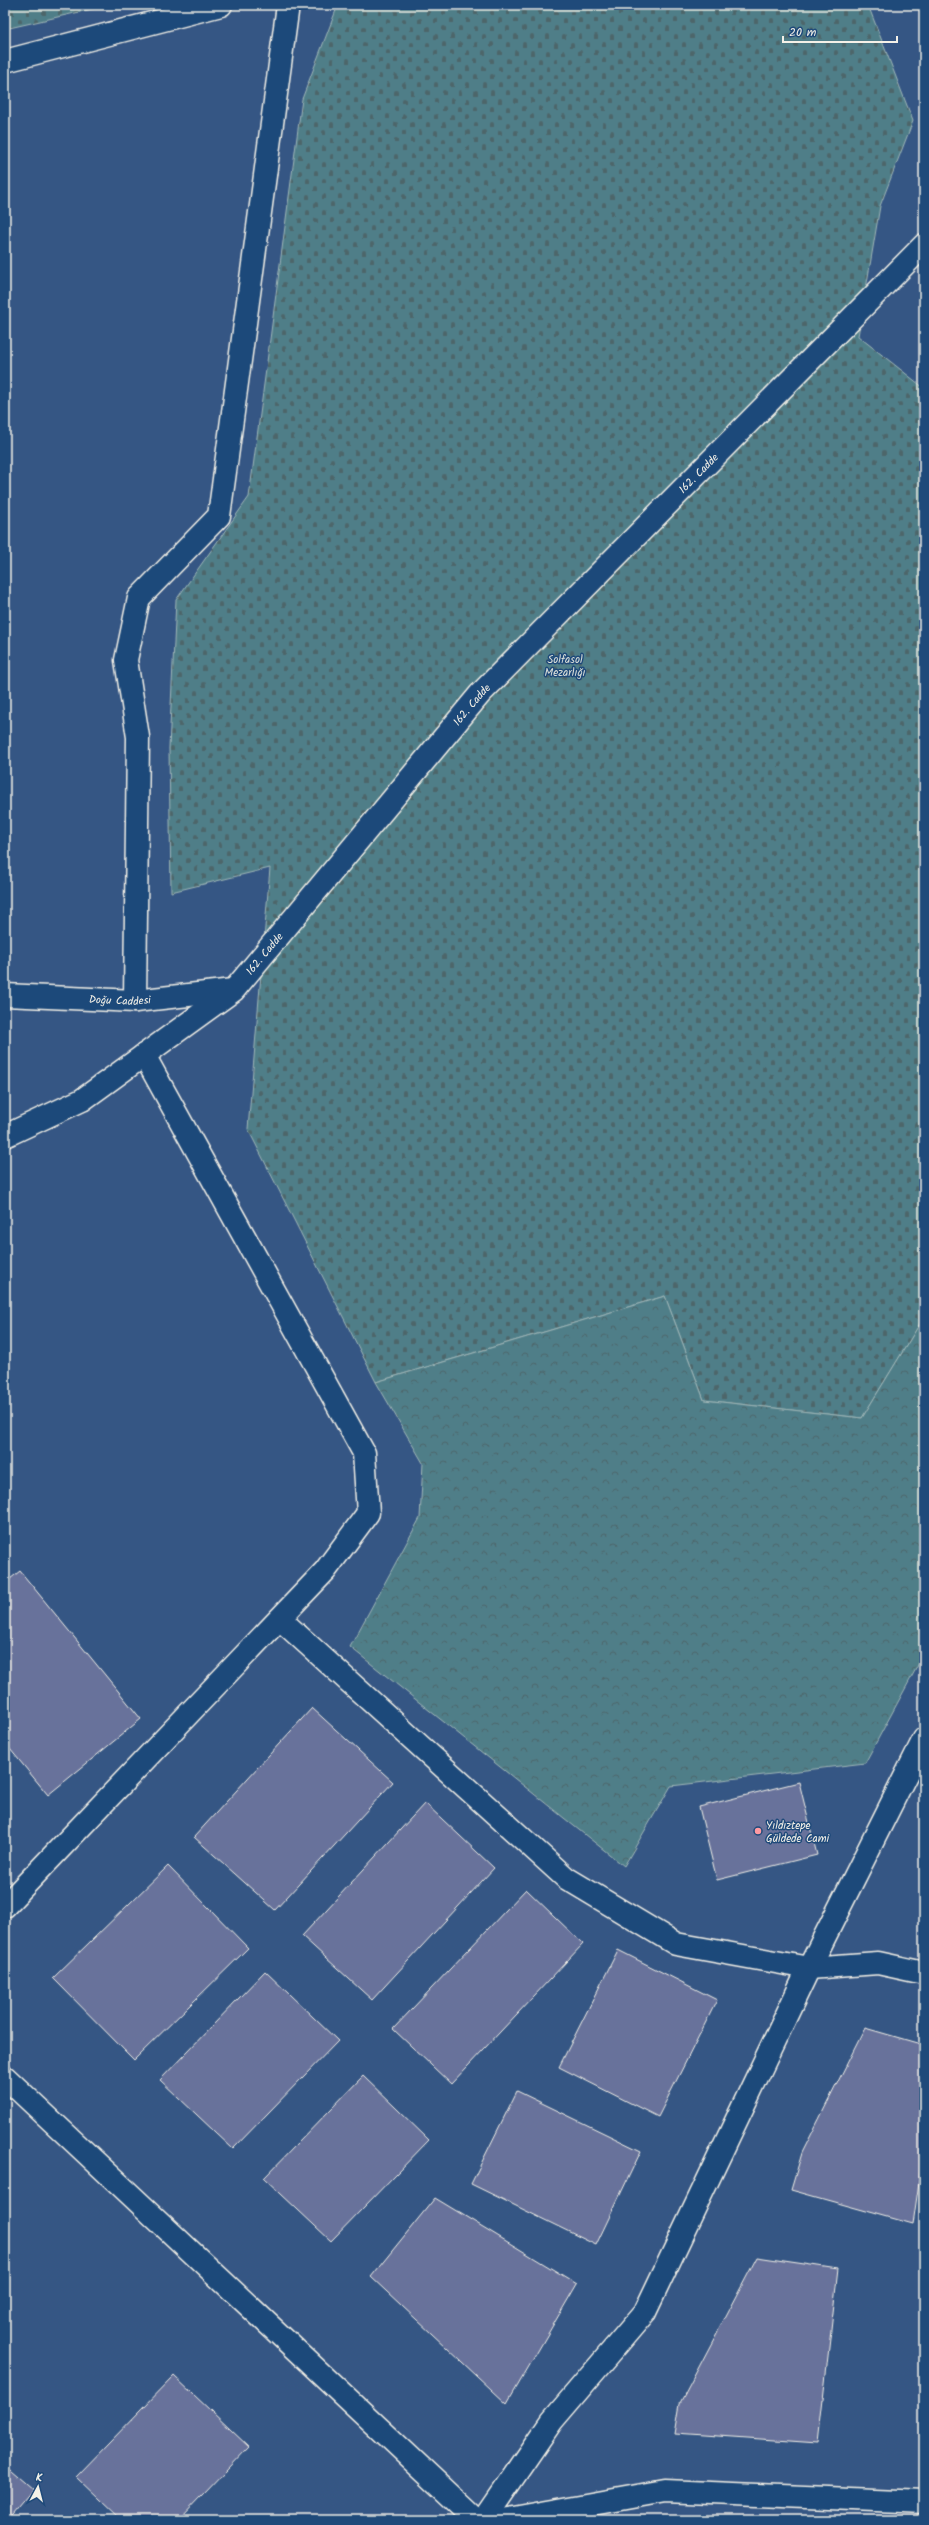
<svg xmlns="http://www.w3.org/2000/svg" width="929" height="2525" font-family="Kalam,sans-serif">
  <defs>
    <pattern id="cemetery-stones" width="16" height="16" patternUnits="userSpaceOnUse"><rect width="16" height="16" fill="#507e88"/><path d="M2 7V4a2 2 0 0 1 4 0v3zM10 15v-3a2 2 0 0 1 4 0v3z" fill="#4d666a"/></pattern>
    <pattern id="park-crowns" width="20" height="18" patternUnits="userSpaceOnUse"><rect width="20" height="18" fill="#507e88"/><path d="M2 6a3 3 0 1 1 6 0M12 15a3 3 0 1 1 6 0" fill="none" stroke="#4d666a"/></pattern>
  </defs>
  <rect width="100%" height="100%" fill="#355684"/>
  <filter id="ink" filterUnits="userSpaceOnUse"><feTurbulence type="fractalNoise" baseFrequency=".025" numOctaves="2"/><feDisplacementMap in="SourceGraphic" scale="8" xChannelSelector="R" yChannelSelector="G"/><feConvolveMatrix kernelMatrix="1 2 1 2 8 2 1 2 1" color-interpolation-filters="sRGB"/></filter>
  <g filter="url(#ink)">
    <g fill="url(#cemetery-stones)" stroke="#a2b8b8">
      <path d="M5,5H110L5,29Z"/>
      <path d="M338,5H868L913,121L880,206L858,336L924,388V1317L862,1418L704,1400L665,1296L376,1382L248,1129L270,868L171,892L169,748L176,600L249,497L302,99Z"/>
    </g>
    <path fill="url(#park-crowns)" stroke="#a2b8b8" d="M665,1296L704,1400L862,1418L924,1317V1654L865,1763L671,1786L624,1866L350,1647L420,1518L423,1463L376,1382Z"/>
    <g fill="#68729b" stroke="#f4f1e8">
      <path d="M20,1571L141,1719L48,1795L5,1743V1583Z"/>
      <path d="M312,1708L393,1782L275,1910L194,1837Z"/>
      <path d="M799,1782L817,1855L717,1880L699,1807Z"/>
      <path d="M425,1803L494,1868L372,2000L302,1936Z"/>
      <path d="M168,1866L248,1948L134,2060L53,1978Z"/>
      <path d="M526,1889L583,1944L451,2084L393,2029Z"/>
      <path d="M618,1950L717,2000L658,2117L559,2067Z"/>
      <path d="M265,1971L338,2041L233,2149L160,2080Z"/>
      <path d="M865,2028L924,2045V2147L913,2224L791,2190L802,2153Z"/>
      <path d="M363,2076L429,2140L331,2241L264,2178Z"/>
      <path d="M517,2091L641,2151L596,2245L471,2184Z"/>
      <path d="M435,2198L577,2284L507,2404L371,2277Z"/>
      <path d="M757,2257L838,2269L818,2443L675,2433L680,2403Z"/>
      <path d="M174,2376L249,2447L179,2520H121L76,2477Z"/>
      <path d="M5,2465L33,2489L7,2520H5Z"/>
    </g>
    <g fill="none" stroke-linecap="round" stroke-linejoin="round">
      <defs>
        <g id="minor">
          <path d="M5,61L221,5"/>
          <path id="s1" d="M5,995L135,1001L233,990"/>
          <path d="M135,1001L138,737L126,660L139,598L219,516L288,5"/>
          <path id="s2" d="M5,1136L82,1100L234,990L480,694L924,245"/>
          <path d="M280,1619L566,1878L676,1944L809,1968L878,1963L924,1973"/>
          <path d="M5,1906L325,1571L368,1513L364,1453L144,1055"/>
          <path d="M5,2077L477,2520"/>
          <path d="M484,2520L552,2421L645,2312L809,1968L924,1739"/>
          <path d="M503,2520L665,2491L924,2502"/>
        </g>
      </defs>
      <use href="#minor" stroke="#f4f1e8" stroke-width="25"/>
      <use href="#minor" stroke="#1f4a7a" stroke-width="22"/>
    </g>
  </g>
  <circle fill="#ff9aa2" stroke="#1f4a7a" stroke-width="1.5" cx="758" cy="1831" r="4"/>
  <g text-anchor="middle" stroke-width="3" stroke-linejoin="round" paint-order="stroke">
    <g font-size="11" fill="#f4f1e8" stroke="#1f4a7a">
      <text dy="4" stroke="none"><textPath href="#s2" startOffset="968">162. Cadde</textPath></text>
      <text dy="4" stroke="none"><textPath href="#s2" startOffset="644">162. Cadde</textPath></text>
      <text dy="4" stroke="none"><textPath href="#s2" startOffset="320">162. Cadde</textPath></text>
      <text dy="4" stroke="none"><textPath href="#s1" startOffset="115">Doğu Caddesi</textPath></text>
    </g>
    <g font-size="11" fill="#dbe0da" stroke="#1f4a7a">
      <text x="565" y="663">Solfasol<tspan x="565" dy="13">Mezarlığı</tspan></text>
    </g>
    <g font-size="11" fill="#f4f1e8" stroke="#1f4a7a" text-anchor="start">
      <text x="766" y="1829">Yıldıztepe<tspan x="766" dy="13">Güldede Cami</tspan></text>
    </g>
  </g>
  <rect width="929" height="2525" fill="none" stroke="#1f4a7a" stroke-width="20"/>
  <rect x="10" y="10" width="909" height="2505" fill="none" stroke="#f4f1e8" stroke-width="1.5" filter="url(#ink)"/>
  <g transform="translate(38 2487) rotate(7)" stroke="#1f4a7a" stroke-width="3" paint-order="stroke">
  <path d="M0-3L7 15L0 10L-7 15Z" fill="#f4f1e8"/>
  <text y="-6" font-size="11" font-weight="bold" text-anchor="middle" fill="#f4f1e8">K</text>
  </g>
  <path d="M783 36v6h114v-6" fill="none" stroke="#f4f1e8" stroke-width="2"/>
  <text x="789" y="36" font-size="12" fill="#f4f1e8" stroke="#1f4a7a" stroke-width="3" paint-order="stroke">20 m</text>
</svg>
